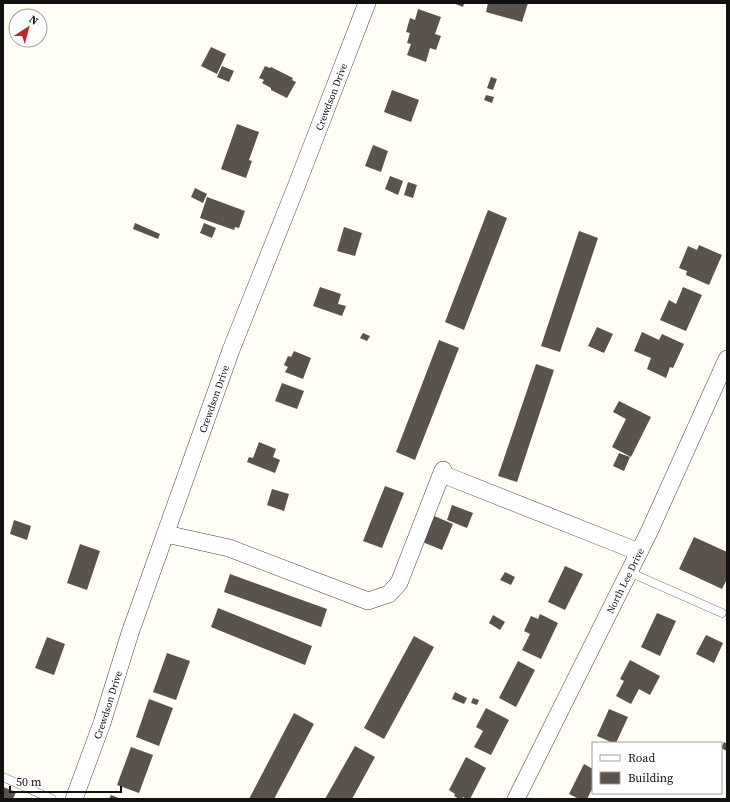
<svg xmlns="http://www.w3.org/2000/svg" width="730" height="802" font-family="'Source Serif 4',serif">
  <rect width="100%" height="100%" fill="#fffdf5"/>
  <g fill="#5a524d">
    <path d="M453,3H464L463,7Z"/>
    <path d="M488,3H528L522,22L486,12Z"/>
    <path d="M418,9L441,17L435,34L441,36L436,50L430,48L426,62L407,55L411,44L407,43L410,33L406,32L410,18L415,20Z"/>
    <path d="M211,47L226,54L217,74L201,66Z"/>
    <path d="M222,66L234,71L229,82L217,77Z"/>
    <path d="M265,66L270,68L271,67L293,78L292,80L296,82L287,98L271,90V88L262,83L264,80L259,78Z"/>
    <path d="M491,77L497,79L493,90L487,88Z"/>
    <path d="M392,90L419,100L411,122L384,112Z"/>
    <path d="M486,95L494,97L492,103L484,100Z"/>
    <path d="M237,124L259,132L249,160L252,161L246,178L221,169Z"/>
    <path d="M373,145L388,151L381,172L365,166Z"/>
    <path d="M390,176L403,181L398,195L385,189Z"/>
    <path d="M408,182L417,185L413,198L404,195Z"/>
    <path d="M195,188L207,194L203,203L191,197Z"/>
    <path d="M207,197L245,211L239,228L235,227L234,230L200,218Z"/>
    <path d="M488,210L507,218L464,330L445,322Z"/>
    <path d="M135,223L160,234L158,239L133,229Z"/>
    <path d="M204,223L216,228L212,238L200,233Z"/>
    <path d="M344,227L362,233L355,256L337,251Z"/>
    <path d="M579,231L598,238L560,352L541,346Z"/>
    <path d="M699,245L722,255L709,285L686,275L687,271L679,268L688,246L697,250Z"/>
    <path d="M320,287L341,294L338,304L346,306L342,316L313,306Z"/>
    <path d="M683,287L702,295L686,331L660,320L669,300L676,304Z"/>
    <path d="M597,327L613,334L604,353L588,346Z"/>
    <path d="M642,332L659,340L662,334L684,344L673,368L670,367L666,378L647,369L651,358L634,351Z"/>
    <path d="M363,333L370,336L367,341L360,338Z"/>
    <path d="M439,340L459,348L415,460L396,452Z"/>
    <path d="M294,351L311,358L303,379L285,372L288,367L284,365L288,356L291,357Z"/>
    <path d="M536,364L554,370L517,482L498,476Z"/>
    <path d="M282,383L304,391L297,409L275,401Z"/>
    <path d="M619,401L651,417L631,457L612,447L626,419L613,412Z"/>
    <path d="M259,442L276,449L273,457L280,460L275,473L247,462L249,457L253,458Z"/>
    <path d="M619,453L630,457L624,471L613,466Z"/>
    <path d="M385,486L404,493L382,548L363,541Z"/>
    <path d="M272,489L289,494L284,511L267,505Z"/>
    <path d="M452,505L473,513L467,528L447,520Z"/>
    <path d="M432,515L453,524L442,550L420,541Z"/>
    <path d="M14,520L31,526L27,540L10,534Z"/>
    <path d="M694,537L727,552V579L722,589L679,569Z"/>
    <path d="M80,544L100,551L87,590L67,583Z"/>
    <path d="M565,566L583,574L565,610L548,602Z"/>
    <path d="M505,572L515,577L511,585L500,580Z"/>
    <path d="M230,574L327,609L321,627L224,592Z"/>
    <path d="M218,608L312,646L305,665L211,627Z"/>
    <path d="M657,613L676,621L660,656L641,647Z"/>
    <path d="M540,614L558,623L541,659L522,650L530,634L524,631L531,616L538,619Z"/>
    <path d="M493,615L505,622L500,630L489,623Z"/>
    <path d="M706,635L723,643L714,663L696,654Z"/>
    <path d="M414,636L434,647L384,739L364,728Z"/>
    <path d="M47,637L65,644L54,675L35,668Z"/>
    <path d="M167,653L190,661L176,700L153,692Z"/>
    <path d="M630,660L660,676L650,695L639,689L631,704L616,696L624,681L620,679Z"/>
    <path d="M518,661L535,670L516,707L499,698Z"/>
    <path d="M455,692L467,698L464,704L452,699Z"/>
    <path d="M473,698L479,700L477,705L471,703Z"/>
    <path d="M149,699L173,708L159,746L136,737Z"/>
    <path d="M486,708L509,720L491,755L474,747L483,731L476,727Z"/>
    <path d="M609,709L628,717L616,743H613L597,736Z"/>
    <path d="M294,713L314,724L274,799H249Z"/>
    <path d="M724,742L727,744V751L721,748Z"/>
    <path d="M355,746L375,757L352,799H325Z"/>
    <path d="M131,747L153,755L139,793L117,785Z"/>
    <path d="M466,757L486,768L470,799H466L463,797L462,799H459L454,796L455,794L449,790Z"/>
    <path d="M584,764L593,769V787L587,799H579L569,794Z"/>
    <path d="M3,787L16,792L13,799H3Z"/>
    <path d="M111,795L121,799H109Z"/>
  </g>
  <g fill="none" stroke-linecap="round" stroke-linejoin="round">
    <defs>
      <g id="service">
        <path d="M629,572L722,613"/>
        <path d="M3,777L52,799"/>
      </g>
      <g id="minor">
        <path d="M442,474L639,552"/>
        <path d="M166,534L229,548L368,601L389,594L399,583L443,470"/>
        <path id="s1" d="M74,799L102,723L130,633L231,350L296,187L367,3"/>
        <path id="s2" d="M516,799L649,532L727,359"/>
      </g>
    </defs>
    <use href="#service" stroke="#444" stroke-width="9"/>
    <use href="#minor" stroke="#444" stroke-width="18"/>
    <use href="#service" stroke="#fff" stroke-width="8"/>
    <use href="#minor" stroke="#fff" stroke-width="17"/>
  </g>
  <g text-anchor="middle" stroke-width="4" stroke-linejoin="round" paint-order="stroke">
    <g font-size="10" fill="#111" stroke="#fff">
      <text dy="4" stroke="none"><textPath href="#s1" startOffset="748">Crewdson Drive</textPath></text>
      <text dy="4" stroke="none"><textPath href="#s1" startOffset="424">Crewdson Drive</textPath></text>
      <text dy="4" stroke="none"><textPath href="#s2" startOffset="244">North Lee Drive</textPath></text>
      <text dy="4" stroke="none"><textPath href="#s1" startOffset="100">Crewdson Drive</textPath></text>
    </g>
  </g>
  <rect width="730" height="802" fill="none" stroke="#111111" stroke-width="8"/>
  <rect x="592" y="742" width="130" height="52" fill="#ffffff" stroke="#a0a0a0"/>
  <rect x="600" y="755" width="20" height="6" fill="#ffffff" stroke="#a0a0a0"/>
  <text x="628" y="762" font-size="12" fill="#111111">Road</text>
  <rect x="600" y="772" width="20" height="12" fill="#5a524d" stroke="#a0a0a0"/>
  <text x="628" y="782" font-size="12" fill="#111111">Building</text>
  <g transform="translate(28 28) rotate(36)"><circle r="19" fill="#ffffff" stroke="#a0a0a0"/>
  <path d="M0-3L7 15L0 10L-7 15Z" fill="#c4262e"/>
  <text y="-6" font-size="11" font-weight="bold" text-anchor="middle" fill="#111111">N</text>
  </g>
  <path d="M10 786v6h111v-6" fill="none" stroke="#111111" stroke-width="2"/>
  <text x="16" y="786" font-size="12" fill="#111111" stroke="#ffffff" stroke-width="3" paint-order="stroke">50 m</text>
</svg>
